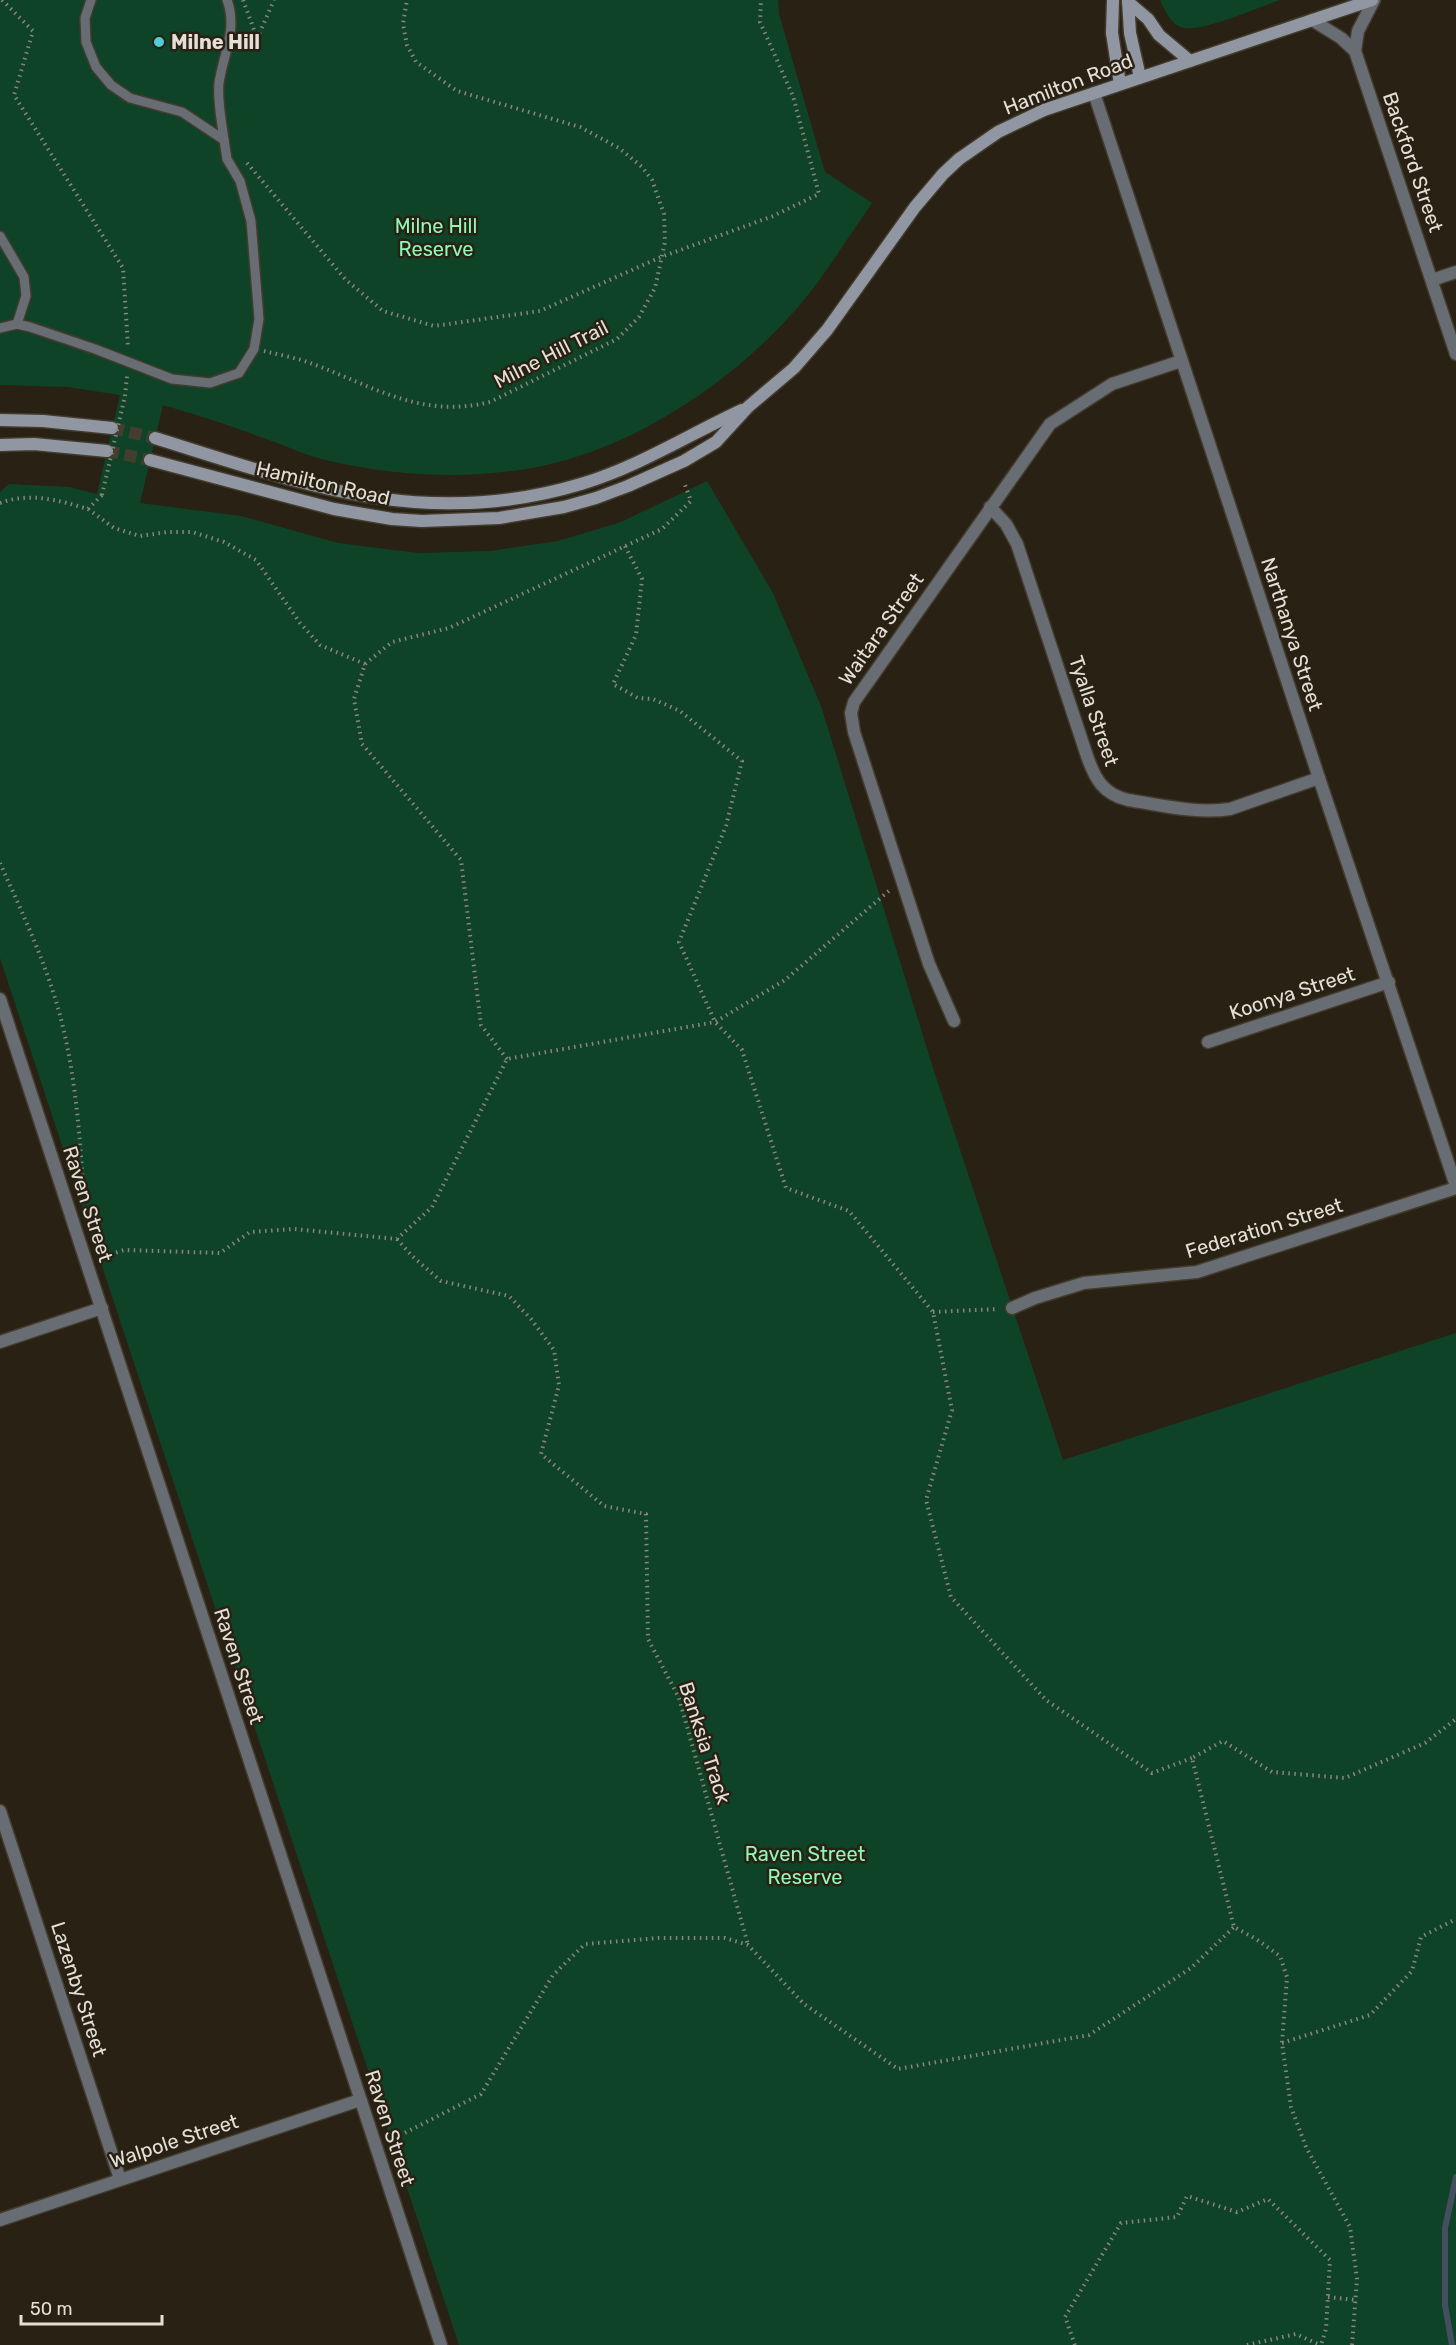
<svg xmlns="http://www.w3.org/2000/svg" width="1456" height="2345" font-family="Rubik,sans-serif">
  <rect width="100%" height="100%" fill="#292113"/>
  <g fill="#0f4328">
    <path d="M0,0H778L779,14L825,172L872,203C848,237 825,276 798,307C732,383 632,450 532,468C465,480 397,476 330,461C309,457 287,446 266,439C232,426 198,415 163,405L140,503L241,516L338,543L418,553L490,551L558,541L621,522L707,481L773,593L821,706L933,1068L1063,1460L1456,1333V2345H459L0,958V492L9,484L69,487L97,494L120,395L67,387L0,385Z"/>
    <path d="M1160,0H1280C1259,7 1204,32 1184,28C1171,25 1165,11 1160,0Z"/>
  </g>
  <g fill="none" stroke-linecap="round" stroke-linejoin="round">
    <path stroke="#454e5e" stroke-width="6" d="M1452,2345L1445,2305V2228L1456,2177"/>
    <g stroke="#453e30" stroke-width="12" stroke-dasharray="12 6" stroke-linecap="butt">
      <path d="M112,428L155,438"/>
      <path d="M107,451L150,460"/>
    </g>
    <defs>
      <g id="lane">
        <path d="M91,0L85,18L86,42L96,67L111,85L130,98L182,112L224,140C222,123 217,101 219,83C223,55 238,29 227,0"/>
        <path d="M0,236L24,277L26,296L17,324"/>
        <path d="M0,328L17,324L30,327L95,349L172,379L210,383L239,373L254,349L259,319L251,221L240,181L227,159L224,140"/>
      </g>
      <g id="street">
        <path d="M1312,20L1341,38L1355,51L1456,354"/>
        <path d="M1355,51L1358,31L1374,0"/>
        <path d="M1094,93L1319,778L1456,1186"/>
        <path d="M1432,280L1456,272"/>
        <path d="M990,507L1006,524L1017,544L1087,756C1095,779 1103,794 1128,800C1161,805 1196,814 1230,809L1319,778"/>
        <path d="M0,999L441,2345"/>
        <path d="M954,1021L929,964L854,732L851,713L854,702L1050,424L1112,384L1181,361"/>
        <path d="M1208,1042L1389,982"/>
        <path d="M1012,1308L1035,1298L1084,1283L1197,1272L1456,1188"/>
        <path d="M0,1342L102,1308"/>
        <path d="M0,1811L120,2179"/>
        <path d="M0,2220L360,2100"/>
      </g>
      <g id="secondary">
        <path d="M1113,0L1112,33L1120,84"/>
        <path d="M1128,0L1130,33L1140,77"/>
        <path d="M1128,2L1148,19L1159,35L1190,61"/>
        <path d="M0,420L43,421L112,428"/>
        <path d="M155,438C302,484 425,531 581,484C638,467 688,435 742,410"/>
        <path d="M0,445L34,444L107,451"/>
        <path d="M150,460L334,509L392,519L422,521L499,518L564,507L596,498L628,486L684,461L716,442L748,407L794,368L827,330L915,207L943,174L959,159L998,132L1044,110L1372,0"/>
      </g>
    </defs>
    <use href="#lane" stroke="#433c2e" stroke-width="12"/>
    <use href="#street" stroke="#433c2e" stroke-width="15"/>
    <use href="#secondary" stroke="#433c2e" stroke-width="15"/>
    <g stroke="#8c857a" stroke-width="4" stroke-dasharray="1.5 4.5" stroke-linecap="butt">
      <path d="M2,0L33,31L14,95L123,268L128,347"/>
      <path d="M243,0L257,38"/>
      <path d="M257,39L274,0"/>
      <path d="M247,163L345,279L383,311L434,326L540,311L661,257L773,216L819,194L793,96L760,22L761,0"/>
      <path d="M264,351C280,355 298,358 313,364C375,387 421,419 490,402L617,339L639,317L655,288L665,242L664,214L652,180L642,167L619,148L580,127L457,91L416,62L407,45L403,24L407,0"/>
      <path d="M125,396L127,376"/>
      <path d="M0,503C30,492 58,500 88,509L102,495"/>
      <path d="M88,509L114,528L140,536L167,532H192L224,542L256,560L300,623L320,645L365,664"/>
      <path d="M625,546L642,579L636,635L613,684L638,698L653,699L680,711L742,761L726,826L679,942L715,1022L742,1050L786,1188L849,1211L933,1312L952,1410L926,1500L951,1597L1046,1700L1152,1773L1192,1758"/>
      <path d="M0,863C21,910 44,959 58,1008C76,1072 80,1137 84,1203"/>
      <path d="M507,1059L481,1025L461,860L362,744L354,699L365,664L392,642L449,628L662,529L691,501L685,485"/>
      <path d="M397,1239L412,1256L441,1281L509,1296L531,1319L554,1350L559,1385L541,1454L604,1506L646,1514L648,1639L679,1698L748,1945"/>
      <path d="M99,1258L124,1250L220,1253L250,1232L294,1229L397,1239L432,1207L507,1059L715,1022L785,980L891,889"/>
      <path d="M933,1312L998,1309"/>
      <path d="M1282,2043L1370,2015L1412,1971L1421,1937L1456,1919"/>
      <path d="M389,2141L481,2094L553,1975L585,1944L659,1938H725L748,1945L804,2004L898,2069L1089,2035L1191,1968L1234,1927"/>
      <path d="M1328,2297L1356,2300"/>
      <path d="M1075,2345L1065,2317L1121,2223L1177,2217L1187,2196L1237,2212L1268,2199L1330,2260L1326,2329L1321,2345"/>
      <path d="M1247,2345L1296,2334L1320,2345"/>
      <path d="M1352,2345L1357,2279L1350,2227L1306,2147L1291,2107L1282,2043L1287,1977L1280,1956L1256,1939L1234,1927L1192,1758L1223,1741L1272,1772L1345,1778L1425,1743L1456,1719"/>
    </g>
    <use href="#lane" stroke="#686c73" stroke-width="9"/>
    <use href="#street" stroke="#686c73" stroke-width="12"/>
    <use href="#secondary" stroke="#9097a2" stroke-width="12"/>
    <path stroke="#8c857a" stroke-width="4" stroke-dasharray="1.5 4.5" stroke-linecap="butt" d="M102,495L125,396"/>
  </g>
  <circle fill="#52ccd5" stroke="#292113" stroke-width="2" cx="159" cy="42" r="6"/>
  <g text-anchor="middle" stroke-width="5" stroke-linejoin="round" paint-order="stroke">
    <g font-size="20" font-weight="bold" fill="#e5dfd7" stroke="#292113" text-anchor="start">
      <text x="171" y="49">Milne Hill</text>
    </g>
    <g font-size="20" fill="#e5dfd7" stroke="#292113">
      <text transform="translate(1068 84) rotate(-21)" y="7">Hamilton Road</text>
      <text transform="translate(1413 162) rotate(71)" y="7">Backford Street</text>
      <text transform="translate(551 354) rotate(-27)" y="7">Milne Hill Trail</text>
      <text transform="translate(323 483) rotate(13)" y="7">Hamilton Road</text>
      <text transform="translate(881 629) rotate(-55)" y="7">Waitara Street</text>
      <text transform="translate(1292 634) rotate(72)" y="7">Narthanya Street</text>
      <text transform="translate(1094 711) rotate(71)" y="7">Tyalla Street</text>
      <text transform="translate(1292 993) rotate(-18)" y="7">Koonya Street</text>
      <text transform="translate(88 1204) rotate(72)" y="7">Raven Street</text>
      <text transform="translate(1264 1228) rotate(-17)" y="7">Federation Street</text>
      <text transform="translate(239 1666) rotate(72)" y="7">Raven Street</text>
      <text transform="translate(705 1743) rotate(72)" y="7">Banksia Track</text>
      <text transform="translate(79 1989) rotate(72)" y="7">Lazenby Street</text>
      <text transform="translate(390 2128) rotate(72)" y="7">Raven Street</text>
      <text transform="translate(174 2141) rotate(-18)" y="7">Walpole Street</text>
    </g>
    <g font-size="20" fill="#8ef8b8" stroke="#292113">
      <text x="436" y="233">Milne Hill<tspan x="436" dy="23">Reserve</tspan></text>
      <text x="805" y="1861">Raven Street<tspan x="805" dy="23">Reserve</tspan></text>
    </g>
  </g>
  <path d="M21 2315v9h141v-9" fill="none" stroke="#e5dfd7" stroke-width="3"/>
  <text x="30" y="2315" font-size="18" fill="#e5dfd7" stroke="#292113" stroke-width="4.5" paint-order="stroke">50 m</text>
</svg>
